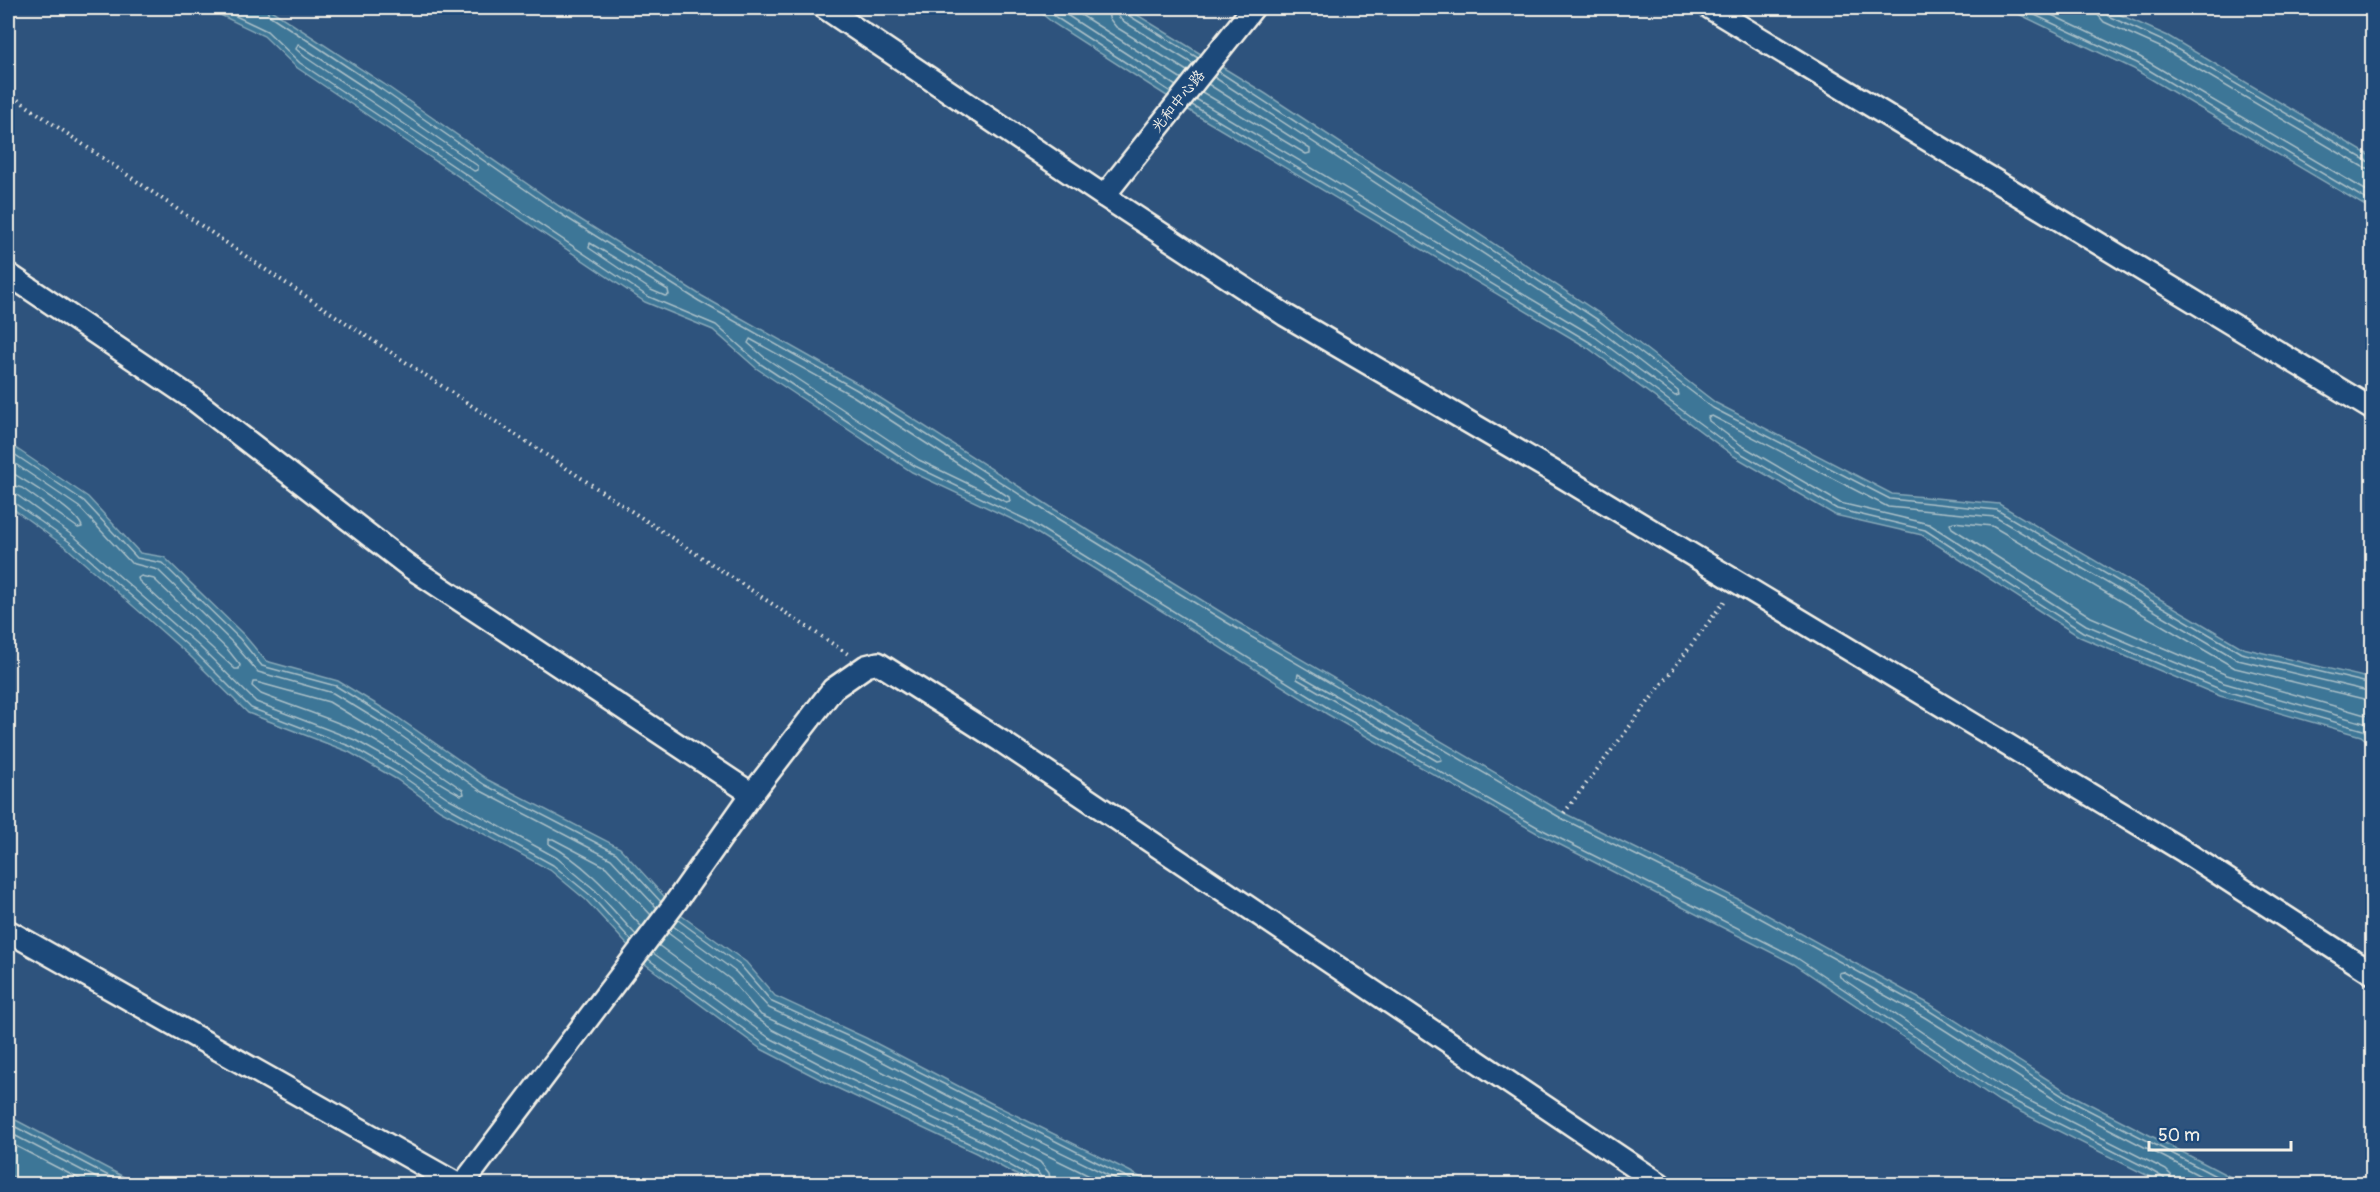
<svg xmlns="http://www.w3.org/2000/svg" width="2380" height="1192" font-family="Pangolin,'LXGW WenKai TC',sans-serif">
  <rect width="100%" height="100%" fill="#2e537d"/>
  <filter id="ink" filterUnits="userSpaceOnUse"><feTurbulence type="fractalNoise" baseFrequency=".0167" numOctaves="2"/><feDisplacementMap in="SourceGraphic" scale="12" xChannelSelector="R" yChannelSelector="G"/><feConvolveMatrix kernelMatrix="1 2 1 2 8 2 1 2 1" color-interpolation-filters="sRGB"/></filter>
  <g filter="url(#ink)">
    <g fill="#3d7697" stroke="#86a7b7" stroke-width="1.5">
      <path d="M206,8H268L384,84L559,206L702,296L860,385L1054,509L1229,617L1564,813L1740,900L1931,1005L2072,1095L2244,1184H2164L1999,1101L1794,964L1537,833L1327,714L1024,525L912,472L756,368L713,330L645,302L296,67L264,36Z"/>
      <path d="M1035,8H1126L1266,94L1602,315L1716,403L1892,494L1999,504L2243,648L2372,679V745L2361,736L2220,696L2080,637L1922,535L1835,515L1734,456L1588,348L1198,116L1053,23Z"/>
      <path d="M2006,8H2105L2168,36L2372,157V210L2134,69Z"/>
      <path d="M8,443L88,497L140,553L164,557L244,635L266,661L338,681L394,715L488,780L620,848L682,916L746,962L775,996L866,1038L991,1103L1129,1171L1152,1184H1033L976,1153L837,1088L761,1049L645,964L586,900L550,870L440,810L396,779L349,752L248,713L190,656L67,548L8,505Z"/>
      <path d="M8,1116L137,1184H26L8,1174Z"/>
    </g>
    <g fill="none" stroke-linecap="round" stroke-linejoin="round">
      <g stroke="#abc0c8" stroke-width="1.5">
        <path d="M219,8L267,31L300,63L647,296L716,325L759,363L915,466L1027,520L1330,709L1539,828L1797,958L2002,1095L2145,1167L2164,1178L2166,1184"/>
        <path d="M266,8L269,15L381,89L556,211L699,301L857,390L1050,514L1226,622L1561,818L1738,906L1928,1010L2069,1100L2231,1184"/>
        <path d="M1044,8L1057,18L1171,92"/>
        <path d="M1056,8L1176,86"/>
        <path d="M1070,8L1182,79"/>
        <path d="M1108,8L1109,18L1116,27L1187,71"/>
        <path d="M1117,8L1118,16L1123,21L1193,64"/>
        <path d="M1124,8L1128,15L1198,58"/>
        <path d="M2020,8L2137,63L2372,203"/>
        <path d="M2037,8L2140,57L2372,194"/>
        <path d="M2097,8L2098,15L2104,22L2162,48L2363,167L2372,169"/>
        <path d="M2104,8L2108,16L2165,42L2367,161L2372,162"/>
        <path d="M298,44L376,95L478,166V170L474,171L305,57L296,49Z"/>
        <path d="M1218,71L1598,320L1713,408L1890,499L1997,510L2241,653L2372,684"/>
        <path d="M1202,92L1306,154L1310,153V149L1208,84"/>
        <path d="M1196,99L1595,337L1675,396L1679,395L1678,391L1594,326L1214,77"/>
        <path d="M1192,105L1591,343L1737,451L1837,509L1925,530L2083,632L2222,690L2363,730L2372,737"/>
        <path d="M590,243L668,290L669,295L665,296L651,290L589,248Z"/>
        <path d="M750,339L853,396L1009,497L1010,501L1006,502L919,460L764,357L748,343Z"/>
        <path d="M8,450L84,501L137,558L162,563L240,639L262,666L336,686L391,720L485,785L616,853L661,902"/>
        <path d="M8,459L79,507L131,563L158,570L234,644L258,672L333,693L387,726L481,791L611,859L657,908"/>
        <path d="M8,470C24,481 78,511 82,527L78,528L22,488L8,484"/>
        <path d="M8,493L17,495L76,538L200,647L256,702L355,740L403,767L448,798L557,858L595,890L636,935"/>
        <path d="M8,501L13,502L71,543L195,652L251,708L352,747L399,774L444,805L553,865L590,895L632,941"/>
        <path d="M141,576L154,579L228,650L240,665L239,669H235L139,581L138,578Z"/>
        <path d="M1298,674L1440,756L1442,760L1437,761L1297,679Z"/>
        <path d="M256,682L329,702L382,734L463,790L464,794L461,795C426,777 395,750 359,732C328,717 293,707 261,694L252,686L253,682Z"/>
        <path d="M2372,692L2238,660L1995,517L1888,507L1712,416L1708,417L1709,421L1741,445L1840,503L1929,524L2086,625L2224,683L2364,723L2372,728"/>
        <path d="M2372,701L2235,668L1992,526L1953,522L1950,524L1952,528L2091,617L2227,675L2372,717"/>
        <path d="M678,920L741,966L772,1002L863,1043L1140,1184"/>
        <path d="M673,926L736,972L769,1008L860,1050L985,1115L1126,1184"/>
        <path d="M642,927C614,897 586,864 549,844V839H553L606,867L651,915"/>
        <path d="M668,933L730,979L761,1015L856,1058L981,1123L1106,1184"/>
        <path d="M658,945L773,1030L847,1068L986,1133L1040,1162L1049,1173L1051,1184"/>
        <path d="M653,953L768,1037L843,1076L982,1141L1037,1171L1041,1177L1042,1184"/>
        <path d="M648,959L764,1044L840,1083L979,1148L1031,1177L1035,1184"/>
        <path d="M8,1123L124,1184"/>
        <path d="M8,1132L108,1184"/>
        <path d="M8,1142L89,1184"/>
        <path d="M2173,1184L2171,1175L2166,1170L2006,1089L1840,977L1839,973L1843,972L1924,1017L2065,1106L2216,1184"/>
      </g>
      <defs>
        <g id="minor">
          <path d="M825,8L1104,196L1285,315L1556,473L2182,850L2372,973"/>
          <path d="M1710,8L2372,409"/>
          <path d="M1104,196L1253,8"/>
          <path d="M8,274L193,399L410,567L752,794L833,689L866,666L878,663L1001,741L1660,1184"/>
          <path d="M8,931L457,1184"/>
          <path d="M463,1184L673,906L752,794"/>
        </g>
      </defs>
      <use href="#minor" stroke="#f4f1e8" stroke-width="26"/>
      <g stroke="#f4f1e8" stroke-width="4" stroke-dasharray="1.5 4.5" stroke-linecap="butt">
        <path d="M8,93L263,268L848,654"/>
        <path d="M1564,813L1727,598"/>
      </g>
      <use href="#minor" stroke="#1f4a7a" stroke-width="21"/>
    </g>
  </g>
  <g text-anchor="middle" stroke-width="4.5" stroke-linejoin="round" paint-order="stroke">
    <g font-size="15" fill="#f4f1e8" stroke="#1f4a7a">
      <text transform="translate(1178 101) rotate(-51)" y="5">光和中心路</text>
    </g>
  </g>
  <rect width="2380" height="1192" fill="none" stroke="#1f4a7a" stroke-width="30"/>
  <rect x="15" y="15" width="2350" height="1162" fill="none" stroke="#f4f1e8" stroke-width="2" filter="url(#ink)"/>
  <path d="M2149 1141v9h142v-9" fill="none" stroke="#f4f1e8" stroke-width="3"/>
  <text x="2158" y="1141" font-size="18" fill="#f4f1e8" stroke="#1f4a7a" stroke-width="4.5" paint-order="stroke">50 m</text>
</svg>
